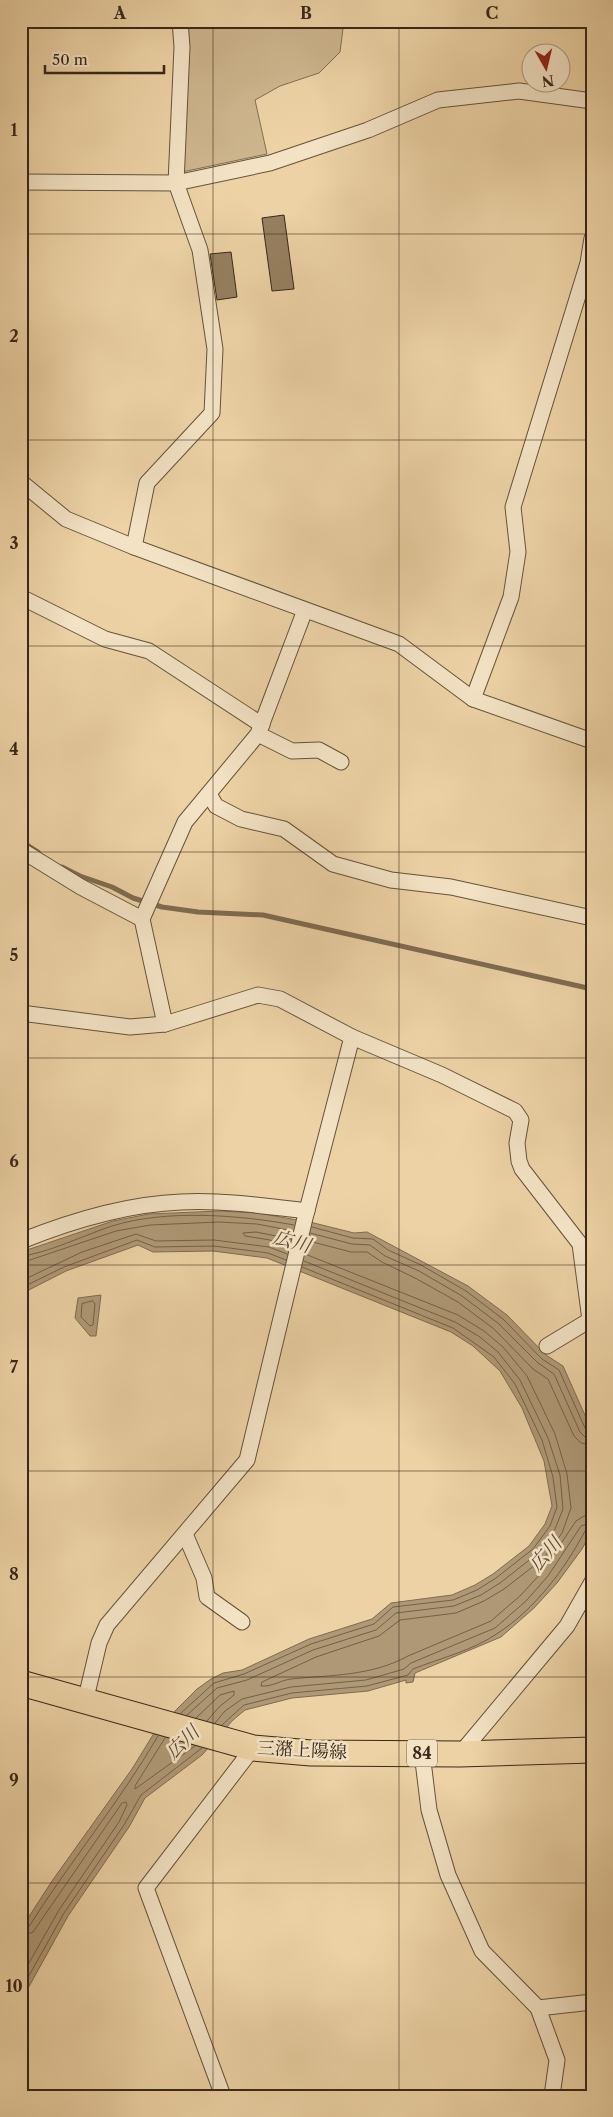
<svg xmlns="http://www.w3.org/2000/svg" width="613" height="2117" font-family="'Libre Caslon Text','Noto Serif JP',serif">
  <rect width="100%" height="100%" fill="#ecd2a5"/>
  <filter id="stains"><feTurbulence type="fractalNoise" baseFrequency=".004" numOctaves="4"/><feColorMatrix values="0 0 0 0 .2 0 0 0 0 .09 0 0 0 0 .02 0 0 0 .5 -.17"/></filter>
  <radialGradient id="worn" r=".72"><stop offset=".6" stop-color="#630" stop-opacity="0"/><stop offset="1" stop-color="#630" stop-opacity=".3"/></radialGradient>
  <path fill="#cdb58d" stroke="#826e52" d="M183,21H344L340,52L319,73L280,86L255,100L267,154L182,172Z"/>
  <g fill="#af9875" stroke="#7f6b50">
    <path d="M219,1211L258,1213L314,1223L354,1233L367,1232L468,1286L507,1315L546,1355L563,1366L592,1431V1530L582,1549L557,1583L534,1608L501,1637L415,1673L413,1682L406,1683V1680L368,1691L292,1698L245,1710L233,1720L202,1755L145,1798L129,1827L68,1916L21,2001V1929L52,1881L132,1769L156,1730L197,1689L211,1679L223,1673L242,1670L309,1639L372,1619L391,1603L452,1595L475,1585L493,1574L529,1546L545,1524L552,1506L544,1461L522,1408L500,1371L473,1346L451,1332L267,1258L213,1251L153,1252L138,1245L66,1271L21,1294V1252L113,1221L149,1214Z"/>
    <path d="M101,1295L96,1336H90L75,1318L78,1298Z"/>
  </g>
  <g fill="none" stroke-linecap="round" stroke-linejoin="round">
    <g stroke="#746046" stroke-width="1">
      <path d="M312,1227L353,1238L373,1239L388,1250L421,1265L466,1291L503,1319L542,1359L559,1370L585,1428L592,1432"/>
      <path d="M310,1233L352,1244L370,1245L385,1256L419,1271L462,1296L499,1324L538,1363L554,1374L580,1432L585,1437L592,1438"/>
      <path d="M309,1241L351,1252H367L382,1262L415,1278L458,1302L494,1329L533,1369L548,1379L574,1436L581,1443L592,1445"/>
      <path d="M289,1246L270,1240L245,1236L243,1233L256,1232L291,1239"/>
      <path d="M305,1254L458,1315L484,1331L503,1347L527,1376L555,1434L567,1474L571,1508L562,1533L544,1558L504,1589L484,1601L456,1613L400,1620L379,1636L316,1657L262,1682L261,1686C272,1687 281,1680 291,1679C331,1675 372,1676 408,1656L491,1621L521,1595L542,1572L576,1521L584,1516L592,1515"/>
      <path d="M21,1256C46,1254 87,1234 112,1226C166,1209 240,1215 294,1225"/>
      <path d="M21,1263L116,1231L150,1225L219,1222L257,1224L293,1231"/>
      <path d="M21,1281L82,1252L136,1234L156,1241L214,1240L269,1247L287,1254"/>
      <path d="M21,1288L64,1267L137,1240L155,1247L214,1246L268,1253L286,1260"/>
      <path d="M93,1301L95,1304L93,1325L90,1326L81,1317L82,1304Z"/>
      <path d="M181,1713L214,1683L244,1674L311,1644L374,1624L393,1607L453,1600L477,1590L496,1578L533,1549L550,1526L557,1507L553,1477L542,1440L515,1384L494,1357L453,1328L302,1267"/>
      <path d="M187,1715L217,1688L247,1680L313,1650L376,1630L396,1613L454,1606L481,1595L500,1583L537,1554L555,1529L563,1509L560,1475L548,1438L520,1380L498,1352L480,1337L455,1322L304,1261"/>
      <path d="M196,1718L220,1695L234,1691V1695L219,1707L207,1721"/>
      <path d="M215,1723L225,1711L242,1699L291,1687L366,1680L404,1669L411,1663L495,1628L526,1601L548,1576L581,1526L592,1522"/>
      <path d="M222,1725L244,1705L292,1693L367,1686L408,1675L413,1669C441,1658 474,1650 498,1633C535,1609 565,1569 585,1531L592,1529"/>
      <path d="M165,1738L135,1786V1789L195,1746"/>
      <path d="M21,1931L28,1928C69,1863 119,1803 158,1736"/>
      <path d="M21,1937L33,1932L122,1803L126,1802L127,1805L119,1822L59,1910L21,1977"/>
      <path d="M21,1990L64,1913L124,1825L141,1795L202,1748"/>
    </g>
    <g stroke="#7f6b50" stroke-width="5">
      <path d="M21,841L38,852"/>
      <path d="M62,867L80,876L112,887L133,898L162,907L198,912L263,915L592,989"/>
    </g>
  </g>
  <g fill="#968061" stroke="#382718">
    <path d="M284,215L294,289L272,291L262,218Z"/>
    <path d="M231,252L237,297L217,300L210,254Z"/>
  </g>
  <g fill="none" stroke-linecap="round" stroke-linejoin="round">
    <defs>
      <g id="minor">
        <path d="M21,182L176,183L270,163L368,130L438,100L519,91L592,101"/>
        <path d="M21,482L66,519L134,547L399,644L473,699L592,741"/>
        <path d="M134,547L147,483L212,413L215,349L200,250L176,183L182,47L180,21"/>
        <path d="M21,597L105,639L149,651L262,725"/>
        <path d="M473,699L511,597L518,552L513,507L588,263L592,238"/>
        <path d="M258,734L292,751L319,750L341,762"/>
        <path d="M209,794L216,806L241,819L284,829L333,864L391,880L451,887L592,918"/>
        <path d="M21,850L81,887L142,919"/>
        <path d="M21,1013L130,1027L165,1024L258,995L280,999L352,1037L442,1075L515,1111L521,1120L517,1143L519,1161L522,1169L580,1244L590,1320L547,1346"/>
        <path d="M165,1024L142,919L185,822L258,734L305,610"/>
        <path d="M21,1241C71,1221 126,1204 181,1202C223,1200 265,1206 307,1211"/>
        <path d="M185,1534L204,1578L207,1597L242,1622"/>
        <path d="M85,1702L99,1643L107,1625L247,1460L305,1218L352,1037"/>
        <path d="M422,1753L429,1810L448,1875L482,1951L538,2008L557,2060L552,2096"/>
        <path d="M460,1754L567,1626L592,1582"/>
        <path d="M538,2008L592,2002"/>
        <path d="M223,2096L146,1888L253,1748"/>
      </g>
      <path id="primary" d="M21,1683L253,1748L311,1753L460,1754L592,1750"/>
    </defs>
    <use href="#minor" stroke="#65523b" stroke-width="17"/>
    <use href="#primary" stroke="#382718" stroke-width="27"/>
    <use href="#minor" stroke="#f3e2c4" stroke-width="15"/>
    <use href="#primary" stroke="#ecd2a5" stroke-width="25"/>
  </g>
  <path fill="none" stroke="#382718" stroke-width="1" stroke-opacity="0.55" d="M213,21V2096M399,21V2096M21,234H592M21,440H592M21,646H592M21,852H592M21,1058H592M21,1265H592M21,1471H592M21,1677H592M21,1883H592"/>
  <g text-anchor="middle" stroke-width="5" stroke-linejoin="round" paint-order="stroke">
    <rect fill="#f3e2c4" stroke="#705f4c" stroke-width="1" x="407" y="1739.5" width="30" height="27" rx="4"/>
    <g font-size="16" font-weight="bold" fill="#382718">
      <text x="422" y="1759">84</text>
    </g>
    <g font-size="18" fill="#382718" stroke="#f3e2c4">
      <text transform="translate(302 1750) rotate(3)" y="6">三潴上陽線</text>
    </g>
    <g font-size="19" font-style="italic" fill="#5c4934" stroke="#f3e2c4">
      <text transform="translate(292 1241) rotate(15)" y="7">広川</text>
      <text transform="translate(545 1554) rotate(-49)" y="7">広川</text>
      <text transform="translate(182 1742) rotate(-44)" y="7">広川</text>
    </g>
  </g>
  <rect width="613" height="2117" fill="none" stroke="#ecd2a5" stroke-width="55"/>
  <g transform="translate(546 68) rotate(172)"><circle r="24" fill="#f3e2c4" stroke="#a8977f"/>
  <path d="M0-4L9 19L0 12L-9 19Z" fill="#8f2418"/>
  <text y="-8" font-size="14" font-weight="bold" text-anchor="middle" fill="#382718">N</text>
  </g>
  <path d="M45 65v8h119v-8" fill="none" stroke="#382718" stroke-width="2.5"/>
  <text x="52" y="65" font-size="15" fill="#382718" stroke="#f3e2c4" stroke-width="4" paint-order="stroke">50 m</text>
  <rect x="28" y="28" width="558" height="2062" fill="none" stroke="#382718" stroke-width="2"/>
  <g font-size="16" text-anchor="middle" font-weight="bold" fill="#382718">
    <text x="120" y="19">A</text>
    <text x="306" y="19">B</text>
    <text x="492" y="19">C</text>
    <text x="14" y="136">1</text>
    <text x="14" y="342">2</text>
    <text x="14" y="549">3</text>
    <text x="14" y="755">4</text>
    <text x="14" y="961">5</text>
    <text x="14" y="1167">6</text>
    <text x="14" y="1373">7</text>
    <text x="14" y="1580">8</text>
    <text x="14" y="1786">9</text>
    <text x="14" y="1992">10</text>
  </g>
  <rect width="100%" height="100%" filter="url(#stains)"/>
  <rect width="100%" height="100%" fill="url(#worn)"/>
</svg>
